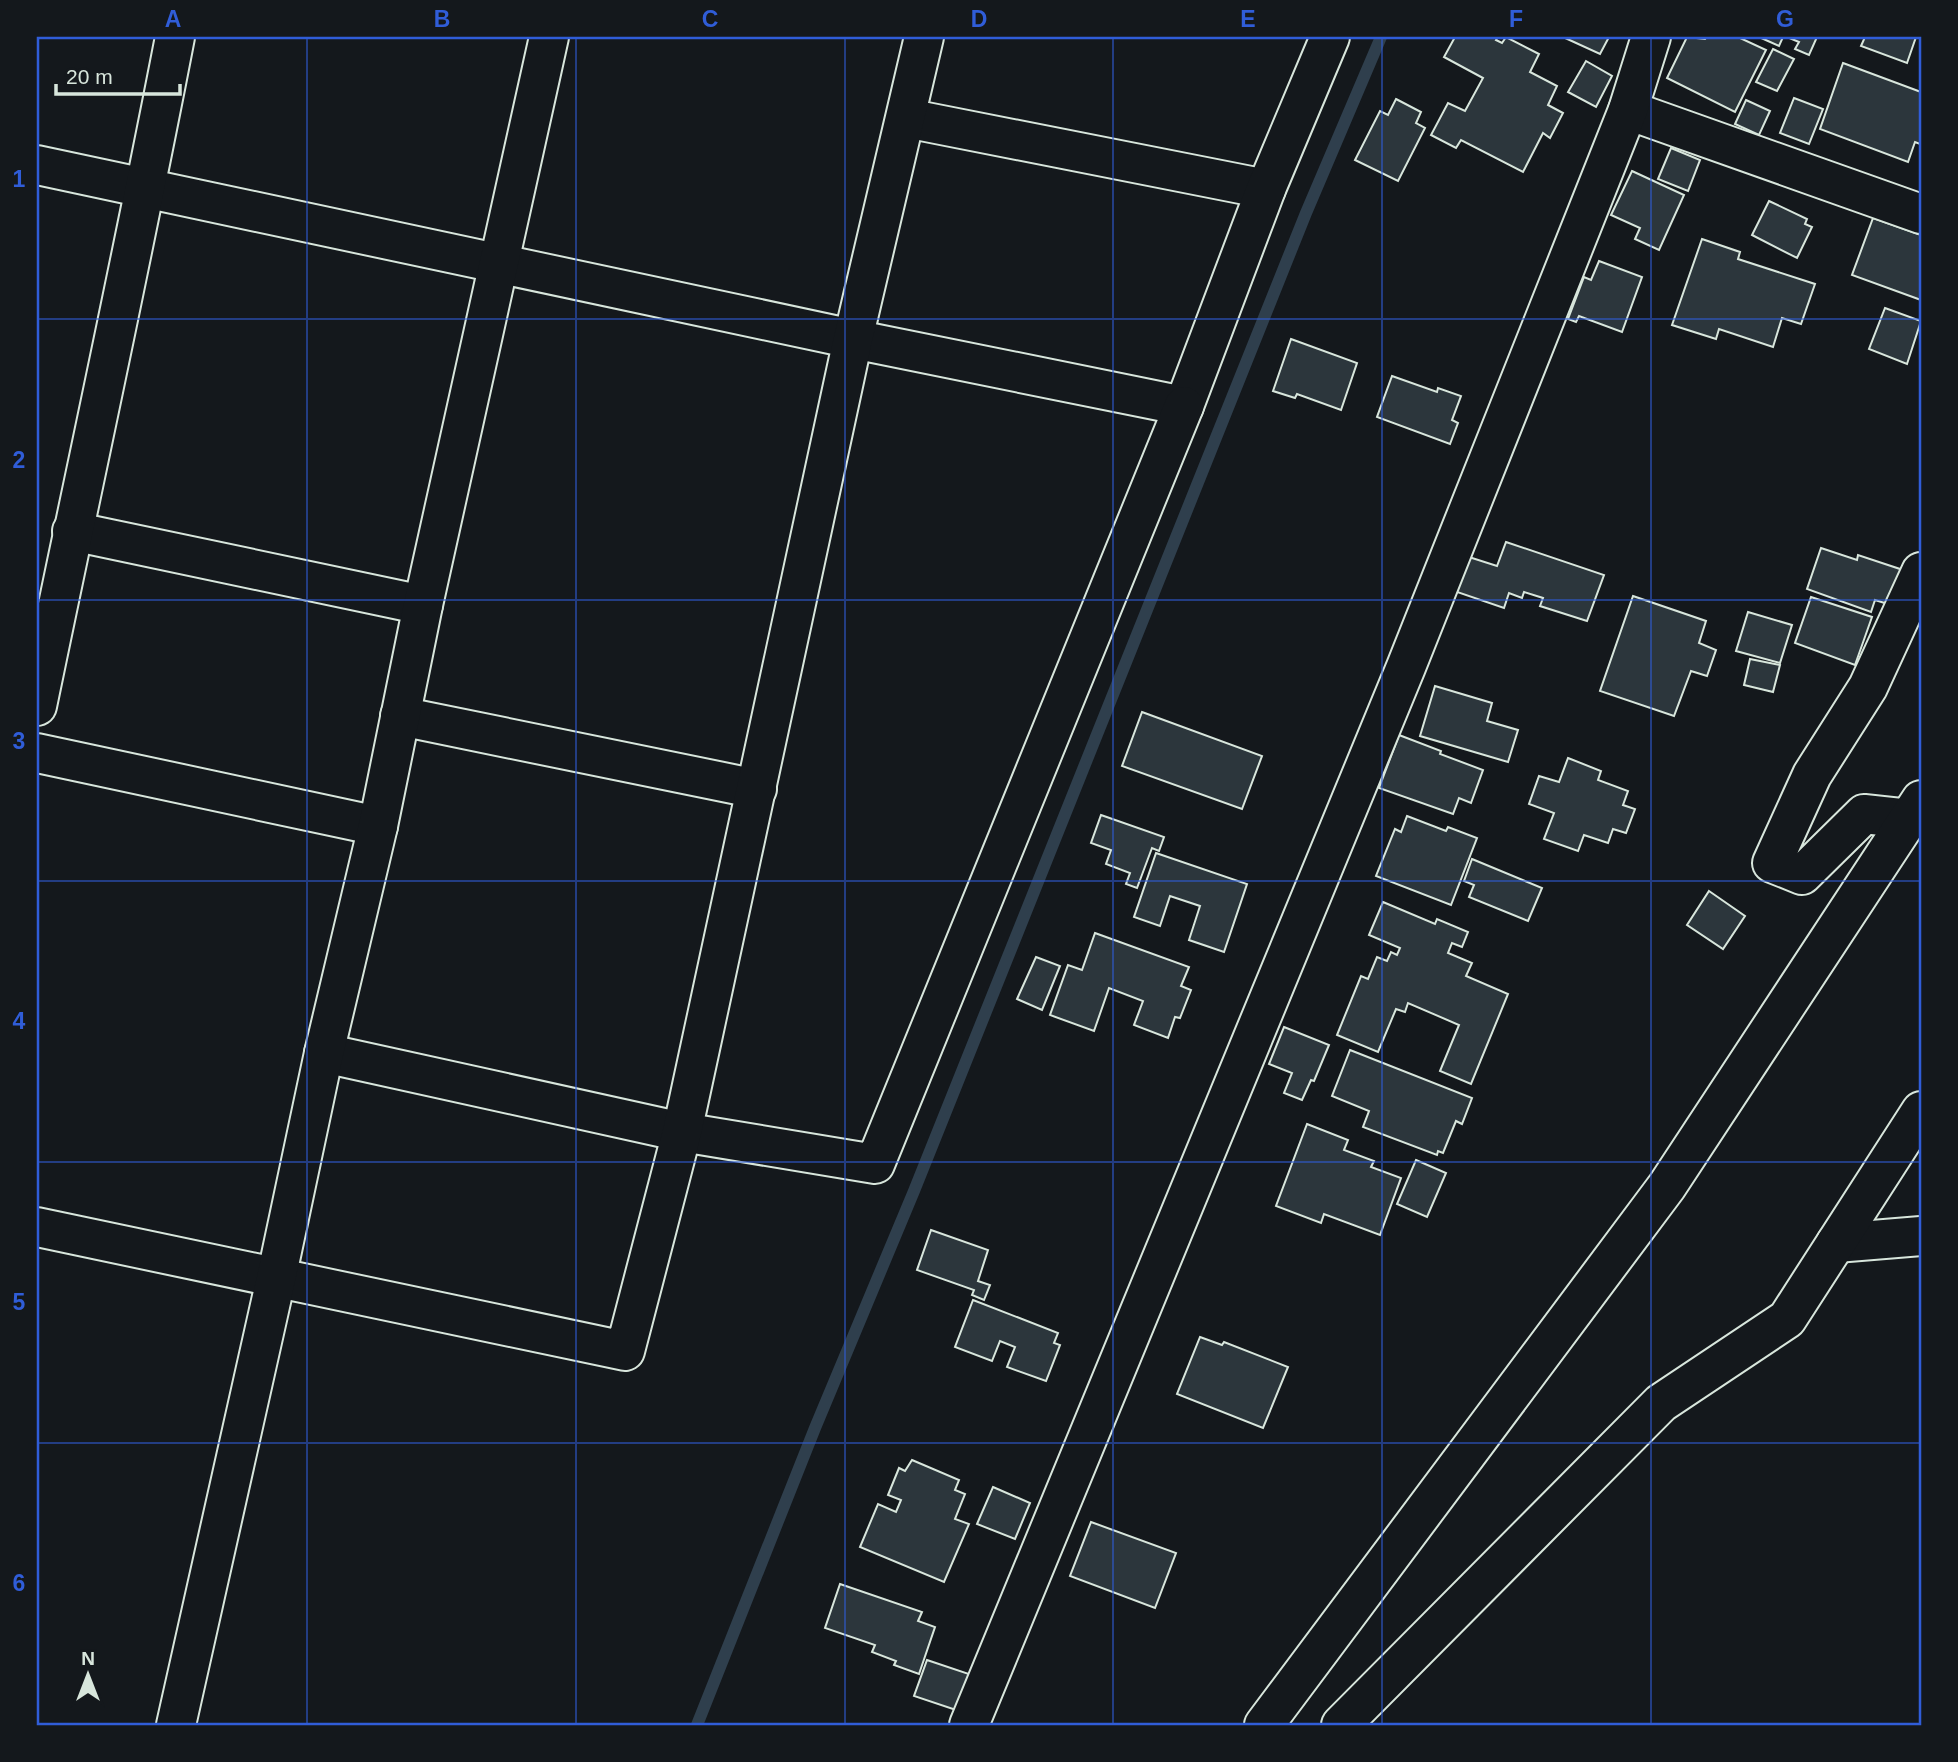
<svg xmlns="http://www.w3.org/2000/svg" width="1958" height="1762" font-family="Helvetica,sans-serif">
  <rect width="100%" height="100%" fill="#14181c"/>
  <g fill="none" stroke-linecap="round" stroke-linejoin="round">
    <path stroke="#2f3f4d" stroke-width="12" d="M697,1725L815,1428L914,1191L1306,213L1381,37"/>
  </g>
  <g fill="#2c363c" stroke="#d8e6dc" stroke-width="2">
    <path d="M1455,37H1498L1496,40L1502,43L1506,37L1539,54L1530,72L1557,86L1548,105L1563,113L1550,138L1543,133L1523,172L1461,140L1456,148L1431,135L1448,103L1465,111L1483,78L1444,57Z"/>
    <path d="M1563,37H1609L1600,54Z"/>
    <path d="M1687,37L1705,39L1707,37H1738L1766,50L1735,112L1667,78Z"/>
    <path d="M1759,37H1783L1779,46Z"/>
    <path d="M1787,37H1817L1809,55L1795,49L1799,42Z"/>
    <path d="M1865,37H1916L1907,63L1861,46Z"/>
    <path d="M1773,49L1794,59L1777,91L1756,82Z"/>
    <path d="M1586,61L1612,76L1596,107L1568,92Z"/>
    <path d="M1843,63L1921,92V141L1920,144L1915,142L1908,162L1820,129Z"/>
    <path d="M1794,98L1823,109L1809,144L1780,133Z"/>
    <path d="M1396,99L1421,112L1416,123L1425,128L1398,181L1355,160L1380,111L1388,115Z"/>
    <path d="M1746,100L1770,111L1759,135L1735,124Z"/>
    <path d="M1671,148L1700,160L1688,191L1658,179Z"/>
    <path d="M1632,171L1684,195L1659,250L1635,239L1640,228L1611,215Z"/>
    <path d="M1769,201L1807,219L1805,224L1812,227L1797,258L1752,235Z"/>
    <path d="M1873,218L1921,235V300L1852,275Z"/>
    <path d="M1702,239L1740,252L1738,259L1815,284L1801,324L1782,318L1773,347L1719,329L1716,339L1672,325Z"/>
    <path d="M1599,261L1642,277L1622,332L1579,316L1576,322L1568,319L1584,277L1591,280Z"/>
    <path d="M1885,308L1921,321L1907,364L1869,349Z"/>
    <path d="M1291,339L1357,363L1341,410L1297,394L1295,398L1273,391Z"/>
    <path d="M1392,376L1437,392L1438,388L1461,396L1452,420L1458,423L1450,444L1377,417Z"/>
    <path d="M1506,542L1604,575L1587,621L1540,606L1543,598L1524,592L1522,598L1509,593L1504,608L1457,592L1469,557L1497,566Z"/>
    <path d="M1821,548L1857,560L1858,555L1903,570L1891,605L1875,600L1871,612L1807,589Z"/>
    <path d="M1633,596L1706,621L1699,643L1716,650L1707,676L1691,671L1674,716L1600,691Z"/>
    <path d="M1811,597L1872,617L1855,665L1795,643Z"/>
    <path d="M1748,612L1792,625L1780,663L1736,651Z"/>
    <path d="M1750,659L1780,665L1773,692L1744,685Z"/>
    <path d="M1435,686L1492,703L1487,721L1518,730L1508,762L1420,736Z"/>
    <path d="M1142,712L1262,756L1242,809L1122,766Z"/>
    <path d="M1399,735L1441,751L1440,754L1483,770L1471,803L1459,798L1453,814L1379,788Z"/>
    <path d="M1568,758L1601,771L1598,780L1628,791L1623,805L1635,809L1626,833L1613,829L1608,843L1584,835L1578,851L1544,839L1554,813L1529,804L1539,776L1559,782Z"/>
    <path d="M1101,815L1164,837L1159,851L1152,848L1137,888L1126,884L1130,873L1106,864L1111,850L1091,843Z"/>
    <path d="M1407,816L1446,831L1448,827L1477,838L1451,905L1376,876L1395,829L1401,832Z"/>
    <path d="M1156,853L1247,884L1224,952L1189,940L1200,906L1170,896L1160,926L1134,917Z"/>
    <path d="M1472,859L1542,888L1528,921L1469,897L1474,885L1464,881Z"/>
    <path d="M1709,891L1745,916L1723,949L1687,925Z"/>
    <path d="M1383,902L1435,924L1437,919L1468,932L1462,947L1452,943L1448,953L1472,963L1466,976L1508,994L1471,1084L1440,1071L1459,1025L1408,1003L1405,1012L1396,1009L1378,1052L1337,1035L1361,976L1368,979L1377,957L1387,961L1391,952L1397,955L1400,948L1369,935Z"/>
    <path d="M1095,933L1189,967L1181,986L1191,990L1180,1018L1175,1017L1168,1038L1134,1025L1143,1001L1109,988L1094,1031L1050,1015L1068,965L1082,970Z"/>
    <path d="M1036,957L1060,966L1042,1010L1017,999Z"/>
    <path d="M1284,1027L1329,1045L1314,1081L1311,1080L1302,1100L1284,1093L1292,1073L1269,1064Z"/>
    <path d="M1350,1050L1472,1098L1462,1124L1456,1121L1443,1153L1438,1151L1437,1155L1363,1127L1369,1111L1332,1096Z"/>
    <path d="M1307,1124L1348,1140L1344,1150L1374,1161L1371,1167L1401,1178L1380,1235L1324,1214L1321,1223L1276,1206Z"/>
    <path d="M1416,1160L1446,1173L1427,1217L1397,1204Z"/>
    <path d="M931,1230L988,1250L978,1281L990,1285L984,1300L972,1295L974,1290L917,1270Z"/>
    <path d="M973,1300L1058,1333L1054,1343L1060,1345L1046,1381L1007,1367L1015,1347L1000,1341L992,1361L955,1347Z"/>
    <path d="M1200,1337L1222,1345L1224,1342L1288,1367L1263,1428L1177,1394Z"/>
    <path d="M912,1460L959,1480L955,1490L965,1494L955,1519L969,1524L944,1582L860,1547L878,1504L896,1512L901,1500L888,1495L899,1468L905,1471Z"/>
    <path d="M993,1487L1030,1503L1015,1539L977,1524Z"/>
    <path d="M1091,1522L1176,1553L1155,1608L1070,1576Z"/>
    <path d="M840,1584L922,1612L918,1621L935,1627L919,1674L894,1665L896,1661L872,1652L875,1645L825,1628Z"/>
    <path d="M927,1660L969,1674L956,1710L914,1696Z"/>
  </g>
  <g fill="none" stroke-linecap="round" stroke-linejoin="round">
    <defs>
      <g id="minor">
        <path d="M1628,110L1921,214"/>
        <path d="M906,118L1266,189"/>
        <path d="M37,165L853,339L1184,406L1266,189L1330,37"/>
        <path d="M72,531L423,605"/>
        <path d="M37,706C83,483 132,260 175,37"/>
        <path d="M400,716L757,789"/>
        <path d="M37,753L378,826"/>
        <path d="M1910,819L1864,814L1802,875L1772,863L1812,775L1868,687L1921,572"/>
        <path d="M324,1053L682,1132L875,1164L1184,406"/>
        <path d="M37,1227L625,1351L682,1132L853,339L924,37"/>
        <path d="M1836,1243L1921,1236"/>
        <path d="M176,1725L276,1279L324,1053L378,826L423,605L549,37"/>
        <path d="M969,1725L1406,667L1628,110L1651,37"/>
        <path d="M1264,1725L1667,1186L1921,800"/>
        <path d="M1341,1725L1661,1403L1787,1319L1921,1111"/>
      </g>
    </defs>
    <use href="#minor" stroke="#d8e6dc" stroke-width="42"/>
    <use href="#minor" stroke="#14181c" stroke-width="38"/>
  </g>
  <path fill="none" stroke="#305dd8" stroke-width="2" stroke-opacity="0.55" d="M307,37V1725M576,37V1725M845,37V1725M1113,37V1725M1382,37V1725M1651,37V1725M37,319H1921M37,600H1921M37,881H1921M37,1162H1921M37,1443H1921"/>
  <rect width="1958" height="1762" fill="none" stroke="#14181c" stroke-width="77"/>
  <g transform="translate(88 1675)" stroke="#14181c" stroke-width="5" paint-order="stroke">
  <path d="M0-5L12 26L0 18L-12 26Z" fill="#d8e6dc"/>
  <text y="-10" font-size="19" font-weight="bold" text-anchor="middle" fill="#d8e6dc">N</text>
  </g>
  <path d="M56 84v10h124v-10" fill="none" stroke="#d8e6dc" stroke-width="3.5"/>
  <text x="66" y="84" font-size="21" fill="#d8e6dc" stroke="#14181c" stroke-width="5" paint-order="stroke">20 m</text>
  <rect x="38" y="38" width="1882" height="1686" fill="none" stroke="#305dd8" stroke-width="2.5"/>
  <g font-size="23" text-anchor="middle" font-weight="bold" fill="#305dd8">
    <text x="173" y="27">A</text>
    <text x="442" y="27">B</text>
    <text x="710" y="27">C</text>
    <text x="979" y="27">D</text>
    <text x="1248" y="27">E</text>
    <text x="1516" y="27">F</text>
    <text x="1785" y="27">G</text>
    <text x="19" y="187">1</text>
    <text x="19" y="468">2</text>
    <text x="19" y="749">3</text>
    <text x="19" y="1029">4</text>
    <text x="19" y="1310">5</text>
    <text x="19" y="1591">6</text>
  </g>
</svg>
